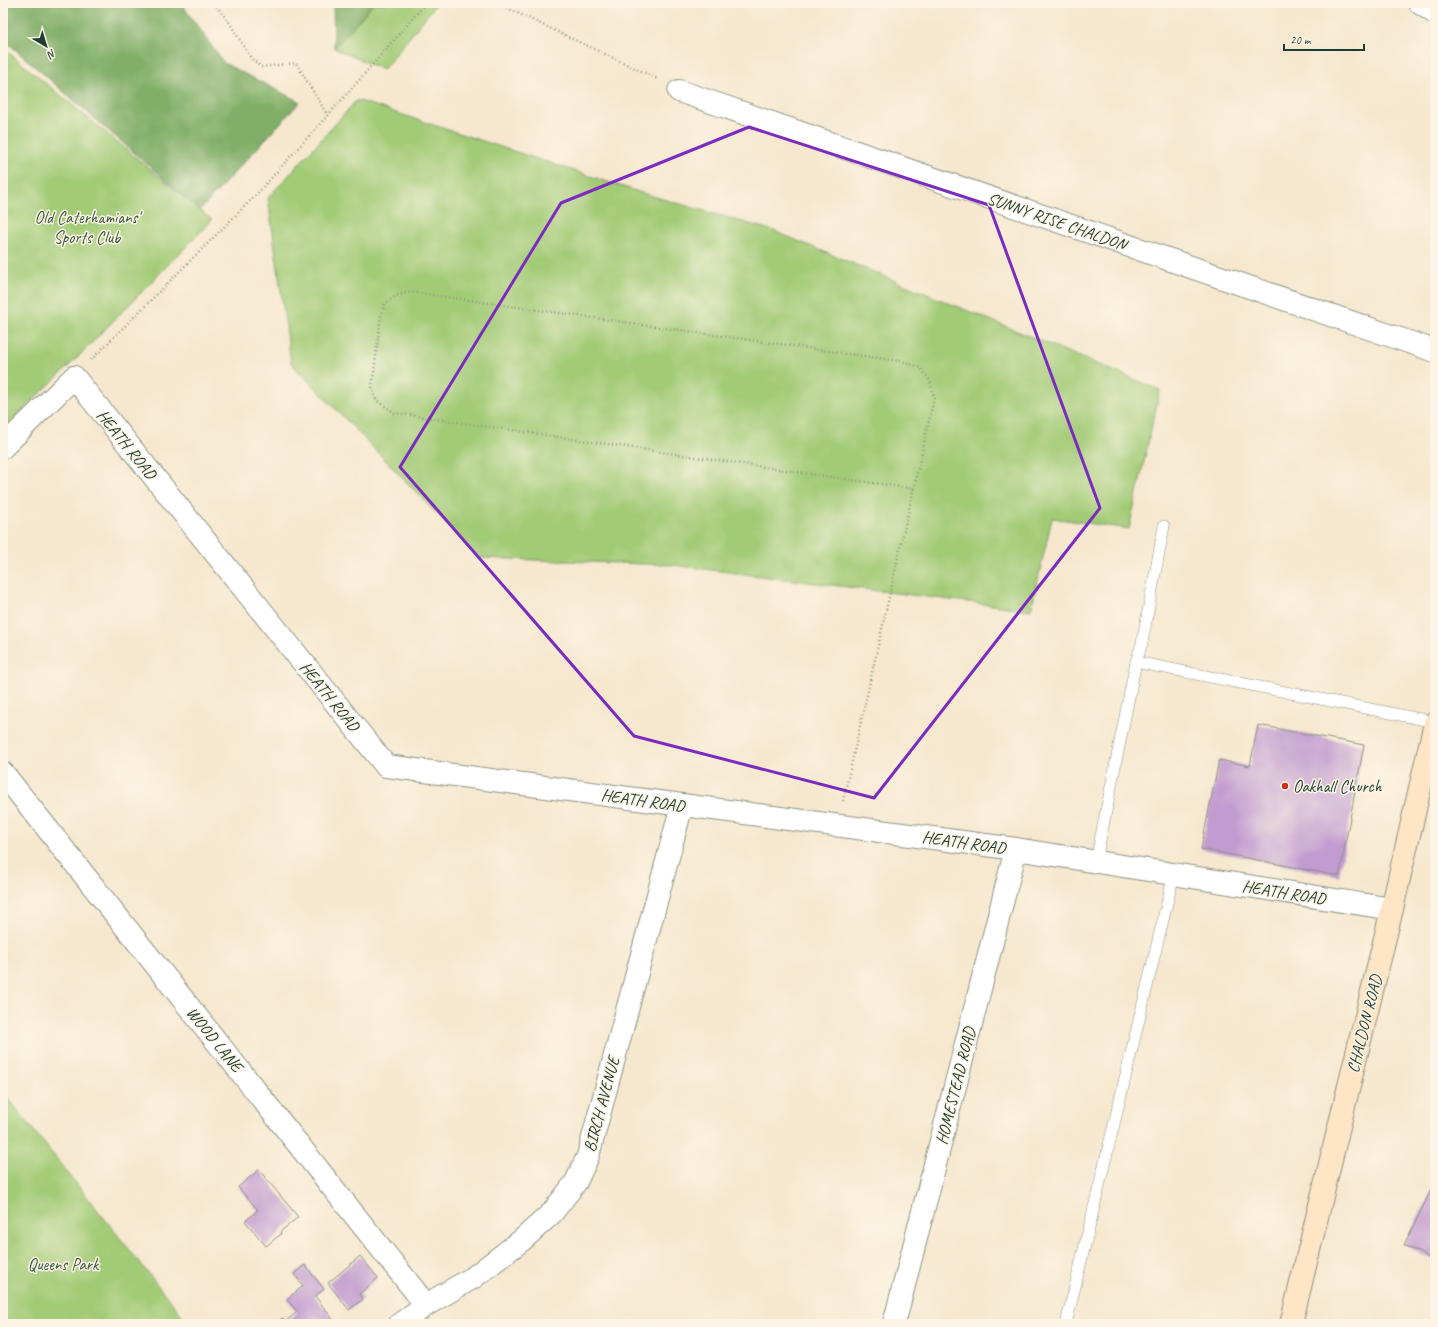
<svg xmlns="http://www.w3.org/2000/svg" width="1438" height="1327" font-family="Caveat,sans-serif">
  <rect width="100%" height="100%" fill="#fcf5e5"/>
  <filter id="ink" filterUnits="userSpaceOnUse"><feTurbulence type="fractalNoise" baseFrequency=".025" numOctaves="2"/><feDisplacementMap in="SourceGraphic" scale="8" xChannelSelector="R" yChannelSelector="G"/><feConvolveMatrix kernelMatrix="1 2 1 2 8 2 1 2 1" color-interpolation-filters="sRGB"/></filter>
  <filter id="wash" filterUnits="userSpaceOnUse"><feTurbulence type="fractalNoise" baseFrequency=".012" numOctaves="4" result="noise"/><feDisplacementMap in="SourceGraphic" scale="16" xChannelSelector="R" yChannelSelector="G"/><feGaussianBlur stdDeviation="0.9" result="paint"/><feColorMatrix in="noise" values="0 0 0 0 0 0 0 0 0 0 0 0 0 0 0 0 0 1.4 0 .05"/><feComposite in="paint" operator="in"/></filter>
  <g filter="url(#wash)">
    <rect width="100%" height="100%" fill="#f6e7ce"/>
    <g fill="#a2cb76" stroke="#608455">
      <path d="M374,3H437L383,70L334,48Z"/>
      <path d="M3,48L212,220L77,358L3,429Z"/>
      <path d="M357,100L642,193L774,231L1160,390L1129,529L1052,518L1031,610L672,565L480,558L291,363L268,198Z"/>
      <path d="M3,1092L184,1318L176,1324H3Z"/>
    </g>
    <g fill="#81af67" stroke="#50764e">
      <path d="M3,3H181L224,63L300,102L200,210L3,39Z"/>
      <path d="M333,3H374L334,48Z"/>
    </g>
    <g id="blocks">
      <g fill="#c29cd0">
        <path d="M1258,725L1364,745L1339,876L1201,849L1219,760L1250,766Z"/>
        <path d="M259,1170L298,1217L280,1232L281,1234L266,1246L245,1221L258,1210L238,1187Z"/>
        <path d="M1435,1182V1260H1434L1404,1245Z"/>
        <path d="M360,1256L378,1278L359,1294L363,1299L349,1310L328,1283Z"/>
        <path d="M305,1265L324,1289L315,1296L335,1322L332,1324H275L282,1318L285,1322L297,1312L287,1299L303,1286L294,1274Z"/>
      </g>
    </g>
  </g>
  <g filter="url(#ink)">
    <use href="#blocks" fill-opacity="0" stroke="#8a9281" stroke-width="1"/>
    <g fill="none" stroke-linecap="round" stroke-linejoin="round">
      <defs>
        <g id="lane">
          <path d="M1136,662L1435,722"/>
          <path d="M1096,861L1136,662L1142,643L1164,526"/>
          <path d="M1066,1324L1174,874"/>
        </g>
        <g id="street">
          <path d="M1420,3L1435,13"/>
          <path d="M679,91L1435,351"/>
          <path d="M3,447L74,377L386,766L1016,849L1392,909"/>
          <path d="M3,773L426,1305"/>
          <path d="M400,1324L426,1305L474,1277L522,1240L552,1213L576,1182L588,1156L682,805"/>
          <path d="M894,1324L1016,849"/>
        </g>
        <path id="secondary" d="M1291,1324L1392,909L1435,723"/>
      </defs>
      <use href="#lane" stroke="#8a9281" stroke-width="12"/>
      <use href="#street" stroke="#8a9281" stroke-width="24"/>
      <use href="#secondary" stroke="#8a9281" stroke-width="24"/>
      <g stroke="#8a9281" stroke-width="2.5" stroke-dasharray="1 3" stroke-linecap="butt">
        <path d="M214,3L229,22L251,58L261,67L296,63L328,116"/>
        <path d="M496,3L658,79"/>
        <path d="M91,360L254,197L347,94L426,3"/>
        <path d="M843,801L934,398L930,381L921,368L906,362L411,292L395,296L385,304L381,315L372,388L376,400L395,413L914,489"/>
      </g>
      <use href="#lane" stroke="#fff" stroke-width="11"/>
      <use href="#street" stroke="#fff" stroke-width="22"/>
      <use href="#secondary" stroke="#fde5c5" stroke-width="22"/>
    </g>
  </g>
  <path fill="none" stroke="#7b2cbf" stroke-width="3" stroke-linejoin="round" d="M749,127L989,205L1100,508L874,798L634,736L400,467L561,203Z"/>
  <circle fill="#c8321e" stroke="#fcf5e5" stroke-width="1.5" cx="1285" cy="786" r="4"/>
  <g text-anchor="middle" stroke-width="3" stroke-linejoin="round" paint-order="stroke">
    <g font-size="17" fill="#395941" stroke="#fcf5e5">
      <text x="87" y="223">Old Caterhamians'<tspan x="87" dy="20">Sports Club</tspan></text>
      <text x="63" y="1270">Queens Park</text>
    </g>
    <g font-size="17" fill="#1f3d34" stroke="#fcf5e5">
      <text transform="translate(1057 221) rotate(19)" y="6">SUNNY RISE CHALDON</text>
      <text transform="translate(127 444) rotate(51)" y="6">HEATH ROAD</text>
      <text transform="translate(330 696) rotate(51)" y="6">HEATH ROAD</text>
      <text transform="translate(643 800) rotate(8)" y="6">HEATH ROAD</text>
      <text transform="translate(964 842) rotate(8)" y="6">HEATH ROAD</text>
      <text transform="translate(1284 892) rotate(9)" y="6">HEATH ROAD</text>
      <text transform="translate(1364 1024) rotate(-76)" y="6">CHALDON ROAD</text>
      <text transform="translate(215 1039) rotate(51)" y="6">WOOD LANE</text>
      <text transform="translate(955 1086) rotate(-76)" y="6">HOMESTEAD ROAD</text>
      <text transform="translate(601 1104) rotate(-75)" y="6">BIRCH AVENUE</text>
    </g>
    <g font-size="17" fill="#1f3d34" stroke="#fcf5e5" text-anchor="start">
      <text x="1293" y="792">Oakhall Church</text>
    </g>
  </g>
  <rect width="1438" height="1327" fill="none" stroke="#fcf5e5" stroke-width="16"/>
  <g transform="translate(46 46) rotate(142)" stroke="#fcf5e5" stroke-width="3" paint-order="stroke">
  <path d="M0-3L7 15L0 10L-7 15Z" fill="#1f3d34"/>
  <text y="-6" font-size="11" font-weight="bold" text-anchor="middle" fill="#1f3d34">N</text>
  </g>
  <path d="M1284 44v6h80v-6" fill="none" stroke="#1f3d34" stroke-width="2"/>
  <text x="1290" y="44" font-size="12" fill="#1f3d34" stroke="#fcf5e5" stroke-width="3" paint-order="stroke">20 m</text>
</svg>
